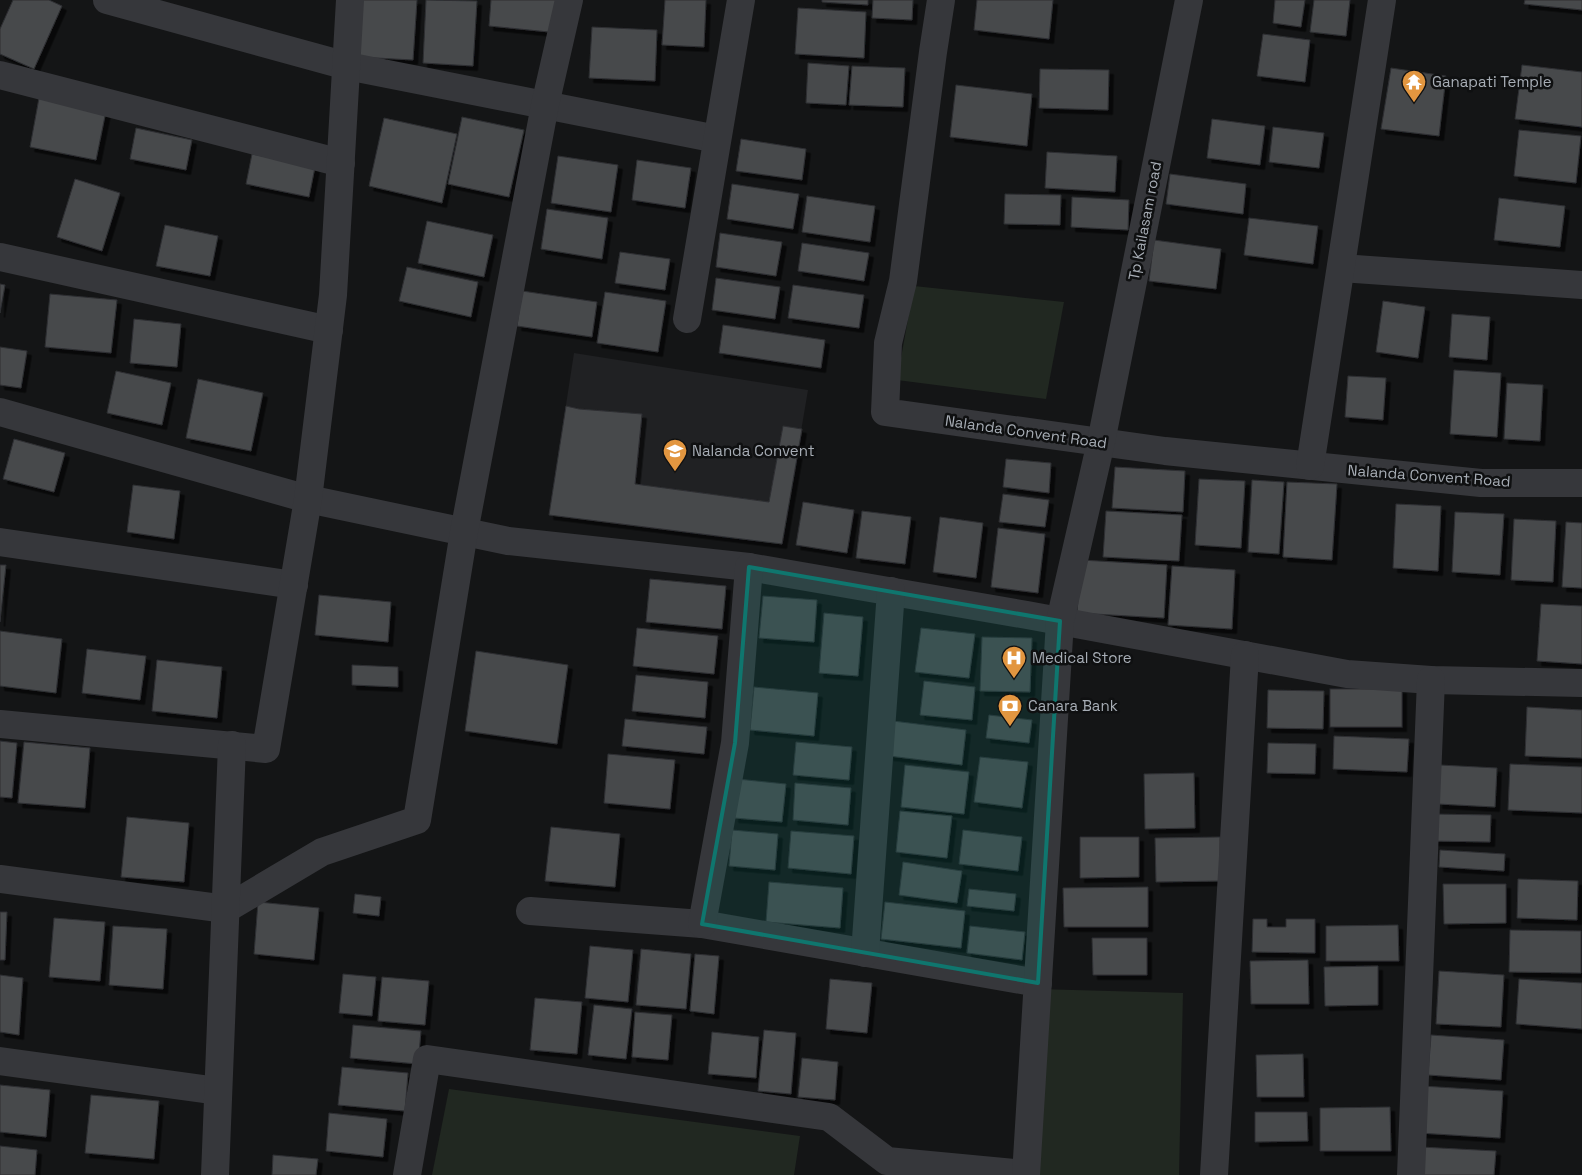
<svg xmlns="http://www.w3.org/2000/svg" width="1582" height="1175" font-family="'Space Grotesk',sans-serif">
  <defs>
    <filter id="shadow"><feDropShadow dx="4.5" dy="4.5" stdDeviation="0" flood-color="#0009"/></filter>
  </defs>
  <rect width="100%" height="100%" fill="#141516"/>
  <path fill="#202123" d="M574,353L808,390L782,544L549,515Z"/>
  <g fill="#212821">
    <path d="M914,286L1064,302L1046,399L897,380Z"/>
    <path d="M1037,989L1183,993L1179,1175H1033Z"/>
    <path d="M449,1089L800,1136L794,1175H432Z"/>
  </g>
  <g fill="#46484b" stroke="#2e2f32" filter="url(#shadow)">
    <path d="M13,0H49L62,6L34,69L0,54V29Z"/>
    <path d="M361,0H417L413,60L358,57Z"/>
    <path d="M426,0L477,1L473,66L423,63Z"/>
    <path d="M491,0H562L559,33L489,26Z"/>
    <path d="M665,0H706L704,47L662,45Z"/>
    <path d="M822,0H868V5L822,2Z"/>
    <path d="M873,0H913L912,20L872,18Z"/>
    <path d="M977,0H1053L1049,39L974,30Z"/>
    <path d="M1275,0H1305L1301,27L1273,23Z"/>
    <path d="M1314,0H1350L1346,36L1310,32Z"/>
    <path d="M1525,0H1582V10L1524,4Z"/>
    <path d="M798,8L866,12L864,58L795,54Z"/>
    <path d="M592,27L657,30L655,81L589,78Z"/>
    <path d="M1263,34L1310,40L1305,82L1257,76Z"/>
    <path d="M808,63L849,66L846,105L806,103Z"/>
    <path d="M1522,65L1582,72V127L1515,119Z"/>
    <path d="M852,66L905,68L903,107L849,105Z"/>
    <path d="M1391,68L1446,76L1439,136L1381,129Z"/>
    <path d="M1040,69L1109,70L1108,110L1039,108Z"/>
    <path d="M956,85L1032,94L1027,146L950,137Z"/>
    <path d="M39,98L106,111L96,160L30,147Z"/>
    <path d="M462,117L524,130L509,197L448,184Z"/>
    <path d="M384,118L457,134L442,203L369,186Z"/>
    <path d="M1212,119L1265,126L1260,165L1207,158Z"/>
    <path d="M1273,127L1324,133L1319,168L1269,162Z"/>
    <path d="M136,128L192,140L186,170L130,159Z"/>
    <path d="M1519,130L1581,136L1576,183L1514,176Z"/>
    <path d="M741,139L806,149L802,180L736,171Z"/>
    <path d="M1047,152L1117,156L1115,192L1045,188Z"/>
    <path d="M252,154L315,167L309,197L246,184Z"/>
    <path d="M558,156L618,165L611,212L551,203Z"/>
    <path d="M637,160L691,168L685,208L632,200Z"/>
    <path d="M1170,174L1246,184L1243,214L1166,204Z"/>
    <path d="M75,179L120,193L102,251L57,237Z"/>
    <path d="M732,184L799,194L793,229L727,219Z"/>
    <path d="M1005,194L1061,195L1060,225L1004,224Z"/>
    <path d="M807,196L875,206L870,242L802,232Z"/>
    <path d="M1072,197L1129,200L1128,230L1071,227Z"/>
    <path d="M1499,198L1565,206L1560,247L1494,240Z"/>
    <path d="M547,209L608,218L602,259L541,249Z"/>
    <path d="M1249,218L1318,226L1313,264L1244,255Z"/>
    <path d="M427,221L493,235L484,277L418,263Z"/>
    <path d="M165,225L218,236L210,276L156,266Z"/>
    <path d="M720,233L782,242L776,276L716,267Z"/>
    <path d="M1154,240L1221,249L1216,289L1149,281Z"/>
    <path d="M802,243L869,253L864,281L798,271Z"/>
    <path d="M620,252L670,259L665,290L615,283Z"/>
    <path d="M407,267L478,282L471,317L399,301Z"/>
    <path d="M716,278L780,287L775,319L712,310Z"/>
    <path d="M0,284L5,285L0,313Z"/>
    <path d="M793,285L864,295L859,328L788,318Z"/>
    <path d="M522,291L597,302L592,337L517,326Z"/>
    <path d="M605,292L666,301L658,352L597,343Z"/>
    <path d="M50,294L117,300L111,353L45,347Z"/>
    <path d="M1383,301L1425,307L1418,358L1376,352Z"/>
    <path d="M1452,314L1490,317L1487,360L1449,357Z"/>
    <path d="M134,319L181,324L177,367L130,363Z"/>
    <path d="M723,325L825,340L821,368L719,353Z"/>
    <path d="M0,347L27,351L21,388L0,385Z"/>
    <path d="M1454,370L1501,373L1497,437L1450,434Z"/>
    <path d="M116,371L171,383L162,425L107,413Z"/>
    <path d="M1348,376L1386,378L1383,420L1345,417Z"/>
    <path d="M198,379L263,393L251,451L186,438Z"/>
    <path d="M1507,383L1543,385L1540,441L1504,439Z"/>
    <path d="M566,406L579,409L642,414L635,484L769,502L783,426L802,429L782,544L549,515Z"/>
    <path d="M14,439L65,453L54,492L3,479Z"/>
    <path d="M1006,459L1051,463L1049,493L1003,487Z"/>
    <path d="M1115,467L1185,471L1183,512L1112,508Z"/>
    <path d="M1199,479L1245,481L1241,548L1195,545Z"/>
    <path d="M1252,480L1284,482L1279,554L1248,552Z"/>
    <path d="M1287,482L1337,484L1332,560L1283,557Z"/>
    <path d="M133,485L180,491L174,539L127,532Z"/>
    <path d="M1003,494L1049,500L1045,527L999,522Z"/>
    <path d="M803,502L854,510L847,553L796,545Z"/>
    <path d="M1396,504L1441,506L1438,571L1393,568Z"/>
    <path d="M862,511L911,517L905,564L856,558Z"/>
    <path d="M1106,511L1182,515L1179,561L1103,557Z"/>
    <path d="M1455,512L1504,514L1500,575L1452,572Z"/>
    <path d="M940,517L983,523L976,578L933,572Z"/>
    <path d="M1514,519L1556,521L1553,582L1511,580Z"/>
    <path d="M1566,522L1582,523V588L1562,587Z"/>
    <path d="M998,528L1045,534L1038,593L991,587Z"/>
    <path d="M1081,560L1167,565L1164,618L1077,613Z"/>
    <path d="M0,565H6L0,622Z"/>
    <path d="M1172,566L1235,570L1232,629L1168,625Z"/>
    <path d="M650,579L726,586L722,629L646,622Z"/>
    <path d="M319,595L391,602L388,642L315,635Z"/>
    <path d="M763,596L817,600L814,642L759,638Z"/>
    <path d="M1541,604L1582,606V664L1537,661Z"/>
    <path d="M824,613L863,617L858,676L819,673Z"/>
    <path d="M637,628L718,636L714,674L633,666Z"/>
    <path d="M921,628L975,634L969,678L915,672Z"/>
    <path d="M0,631L62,639L56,693L0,686Z"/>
    <path d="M982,637L1032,638L1030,692L980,691Z"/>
    <path d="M87,649L146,656L140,700L82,693Z"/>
    <path d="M476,651L568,665L557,744L465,731Z"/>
    <path d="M157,660L222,667L217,718L152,711Z"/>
    <path d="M352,665L398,667V687L352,685Z"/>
    <path d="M636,675L708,682L705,718L632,711Z"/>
    <path d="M924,681L975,687L972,720L920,715Z"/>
    <path d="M754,687L818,693L814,736L750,730Z"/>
    <rect x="1330" y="689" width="72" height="38"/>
    <path d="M1268,690L1324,691L1323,729L1267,728Z"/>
    <path d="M1527,707L1582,710V758L1525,756Z"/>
    <path d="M989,715L1032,720L1029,743L986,738Z"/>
    <path d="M625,719L707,727L704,754L622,746Z"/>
    <path d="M893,721L966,730L962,765L889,756Z"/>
    <path d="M1334,736L1409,739L1407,772L1333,769Z"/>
    <path d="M0,741L17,743L12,798L0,797Z"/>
    <path d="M24,742L90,748L85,808L18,803Z"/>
    <path d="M796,742L852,747L849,780L793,775Z"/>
    <path d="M1268,743L1316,744L1315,774L1267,773Z"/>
    <path d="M608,754L675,760L670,809L604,803Z"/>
    <path d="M980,757L1028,762L1022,808L974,802Z"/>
    <path d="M1510,764L1582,767V813L1508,810Z"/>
    <path d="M905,765L969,772L964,814L901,807Z"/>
    <path d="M1440,765L1497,768L1495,807L1438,804Z"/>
    <path d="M1194,773L1195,828L1145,829L1144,774Z"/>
    <path d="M737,779L786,784L782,822L734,818Z"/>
    <path d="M795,783L851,788L848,825L793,820Z"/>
    <path d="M900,811L952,816L947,858L896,852Z"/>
    <path d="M1432,814L1491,815L1490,842L1431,841Z"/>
    <path d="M127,817L189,823L184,882L121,877Z"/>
    <path d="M551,827L620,834L615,887L545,881Z"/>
    <path d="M732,830L778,834L775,870L729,866Z"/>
    <path d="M963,830L1022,837L1018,871L959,864Z"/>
    <path d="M791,831L854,836L851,874L788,868Z"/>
    <path d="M1080,837H1139V877L1080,878Z"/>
    <path d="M1220,837V881L1156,882L1155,838Z"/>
    <path d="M1440,850L1505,854L1504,871L1439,867Z"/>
    <path d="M903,862L962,871L957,903L899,895Z"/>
    <path d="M1518,879L1578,881L1577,920L1517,918Z"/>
    <path d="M769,882L843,888L840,928L766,922Z"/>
    <path d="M1443,884H1506V923L1444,924Z"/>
    <path d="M1148,887V927H1064L1063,888Z"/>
    <path d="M969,889L1016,894L1014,911L967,906Z"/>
    <path d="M355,894L381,897L379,916L353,913Z"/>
    <path d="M258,902L319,908L314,960L254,954Z"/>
    <path d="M885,902L965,911L961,948L881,939Z"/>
    <path d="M0,912H7L5,960H0Z"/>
    <path d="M54,918L105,922L100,981L49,977Z"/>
    <path d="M1253,919H1267V927H1286V919H1315V953L1252,952Z"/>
    <path d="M1398,925L1399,961H1326V926Z"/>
    <path d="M113,926L167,929L163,989L109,985Z"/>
    <path d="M970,926L1025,932L1022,960L967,953Z"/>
    <path d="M1510,930L1581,931V973L1509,972Z"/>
    <path d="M1092,938H1147V975H1093Z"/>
    <path d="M590,946L633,950L628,1002L585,998Z"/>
    <path d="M641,949L691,954L686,1009L636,1005Z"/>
    <path d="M695,954L719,956L714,1014L690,1011Z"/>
    <path d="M1308,960L1309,1004H1251L1250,961Z"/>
    <path d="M1378,966V1005L1325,1006L1324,967Z"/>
    <path d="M1439,971L1504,975L1501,1027L1436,1024Z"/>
    <path d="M343,974L376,977L372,1016L339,1013Z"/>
    <path d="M0,975L23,978L19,1035L0,1032Z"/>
    <path d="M382,977L429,981L425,1025L378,1021Z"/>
    <path d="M830,979L872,983L867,1033L826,1029Z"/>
    <path d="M1519,979L1582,983V1029L1516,1024Z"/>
    <path d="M535,998L582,1002L577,1054L530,1050Z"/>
    <path d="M594,1005L632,1009L626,1059L588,1055Z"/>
    <path d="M635,1012L672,1015L668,1060L632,1057Z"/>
    <path d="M353,1025L421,1031L418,1064L350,1058Z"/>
    <path d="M764,1030L796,1033L791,1094L758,1091Z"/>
    <path d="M712,1032L759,1037L756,1078L708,1074Z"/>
    <path d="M1431,1035L1504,1040L1501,1080L1428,1075Z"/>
    <path d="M1303,1054L1304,1097H1257L1256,1055Z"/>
    <path d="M802,1058L838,1062L835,1100L798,1097Z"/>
    <path d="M342,1067L408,1073L405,1111L338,1105Z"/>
    <path d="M0,1085L50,1090L46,1137L0,1132Z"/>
    <path d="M1422,1086L1503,1091L1500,1138L1419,1133Z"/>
    <path d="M91,1095L159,1101L154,1159L85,1153Z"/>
    <path d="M1390,1107L1391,1151H1320V1108Z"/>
    <path d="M1255,1112H1307L1308,1141L1255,1142Z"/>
    <path d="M329,1113L387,1119L383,1157L326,1151Z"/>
    <path d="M0,1146L37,1150L35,1175H0Z"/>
    <path d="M1421,1147L1496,1151L1494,1175H1419Z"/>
    <path d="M273,1155L318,1159L316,1175H272Z"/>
  </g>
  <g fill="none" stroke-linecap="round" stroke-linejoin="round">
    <g stroke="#36373b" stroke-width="28">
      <path d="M107,0L347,66L717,139"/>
      <path d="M941,0L933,52L903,281L888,343L885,412L1165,451L1481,483H1582"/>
      <path d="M0,75L341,163"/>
      <path d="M0,257L329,330"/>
      <path d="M1341,268L1582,285"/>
      <path d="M687,319L741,0"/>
      <path d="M0,412L308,499L508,541L749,567L1027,615L1347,674L1431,680L1582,683"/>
      <path d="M1310,466L1382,0"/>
      <path d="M0,542L294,585"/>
      <path d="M0,724L266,749L308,499L333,295L350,0"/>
      <path d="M0,879L226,909L322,852L417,820L464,532L545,105L569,0"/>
      <path d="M530,911L702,924L1038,983"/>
      <path d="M702,924L735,743L749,567"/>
      <path d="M865,953L891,591"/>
      <path d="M0,1061L218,1091"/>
      <path d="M215,1175L232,745"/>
      <path d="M407,1175L427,1059L829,1117L887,1161L1026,1174"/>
      <path d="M1026,1175L1060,621L1101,442L1189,0"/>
      <path d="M1214,1175L1245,655"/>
      <path d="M1411,1175L1431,680"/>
    </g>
  </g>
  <path fill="#0f766e" fill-opacity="0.2" stroke="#0f766e" stroke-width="4" stroke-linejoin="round" d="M749,567L1060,621L1038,983L702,924L735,743Z"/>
  <defs>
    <symbol id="temple-pin" viewBox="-11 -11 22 30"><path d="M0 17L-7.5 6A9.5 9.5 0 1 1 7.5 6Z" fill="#e29640" stroke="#0f1011"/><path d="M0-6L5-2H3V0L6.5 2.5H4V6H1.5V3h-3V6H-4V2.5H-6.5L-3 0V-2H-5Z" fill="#fff"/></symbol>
    <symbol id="school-pin" viewBox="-11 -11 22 30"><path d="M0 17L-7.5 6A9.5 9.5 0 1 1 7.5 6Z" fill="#e29640" stroke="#0f1011"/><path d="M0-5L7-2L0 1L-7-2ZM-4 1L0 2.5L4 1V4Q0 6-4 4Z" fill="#fff"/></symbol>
    <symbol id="hospital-pin" viewBox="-11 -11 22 30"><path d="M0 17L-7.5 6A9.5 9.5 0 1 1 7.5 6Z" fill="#e29640" stroke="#0f1011"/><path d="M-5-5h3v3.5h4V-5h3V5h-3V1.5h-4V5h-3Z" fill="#fff"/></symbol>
    <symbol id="bank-pin" viewBox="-11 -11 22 30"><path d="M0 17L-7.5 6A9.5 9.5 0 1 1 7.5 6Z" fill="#e29640" stroke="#0f1011"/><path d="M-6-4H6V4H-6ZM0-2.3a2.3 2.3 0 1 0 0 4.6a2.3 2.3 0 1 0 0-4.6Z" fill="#fff"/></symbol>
  </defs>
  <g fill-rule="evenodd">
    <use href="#temple-pin" x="1400" y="68" width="28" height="38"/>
    <use href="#school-pin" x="661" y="437" width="28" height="38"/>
    <use href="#hospital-pin" x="1000" y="644" width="28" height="38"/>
    <use href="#bank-pin" x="996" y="692" width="28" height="38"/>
  </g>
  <g text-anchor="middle" stroke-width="5" stroke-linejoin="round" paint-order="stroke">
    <g font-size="15" fill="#a7adb5" stroke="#0f1011" text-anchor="start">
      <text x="1432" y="87">Ganapati Temple</text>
      <text x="692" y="456">Nalanda Convent</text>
      <text x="1032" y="663">Medical Store</text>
      <text x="1028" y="711">Canara Bank</text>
    </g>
    <g font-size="15" fill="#a7adb5" stroke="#0f1011">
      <text transform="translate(1145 221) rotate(-79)" y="5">Tp Kailasam road</text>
      <text transform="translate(1026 432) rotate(8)" y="5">Nalanda Convent Road</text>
      <text transform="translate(1429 476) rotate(4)" y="5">Nalanda Convent Road</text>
    </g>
  </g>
</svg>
